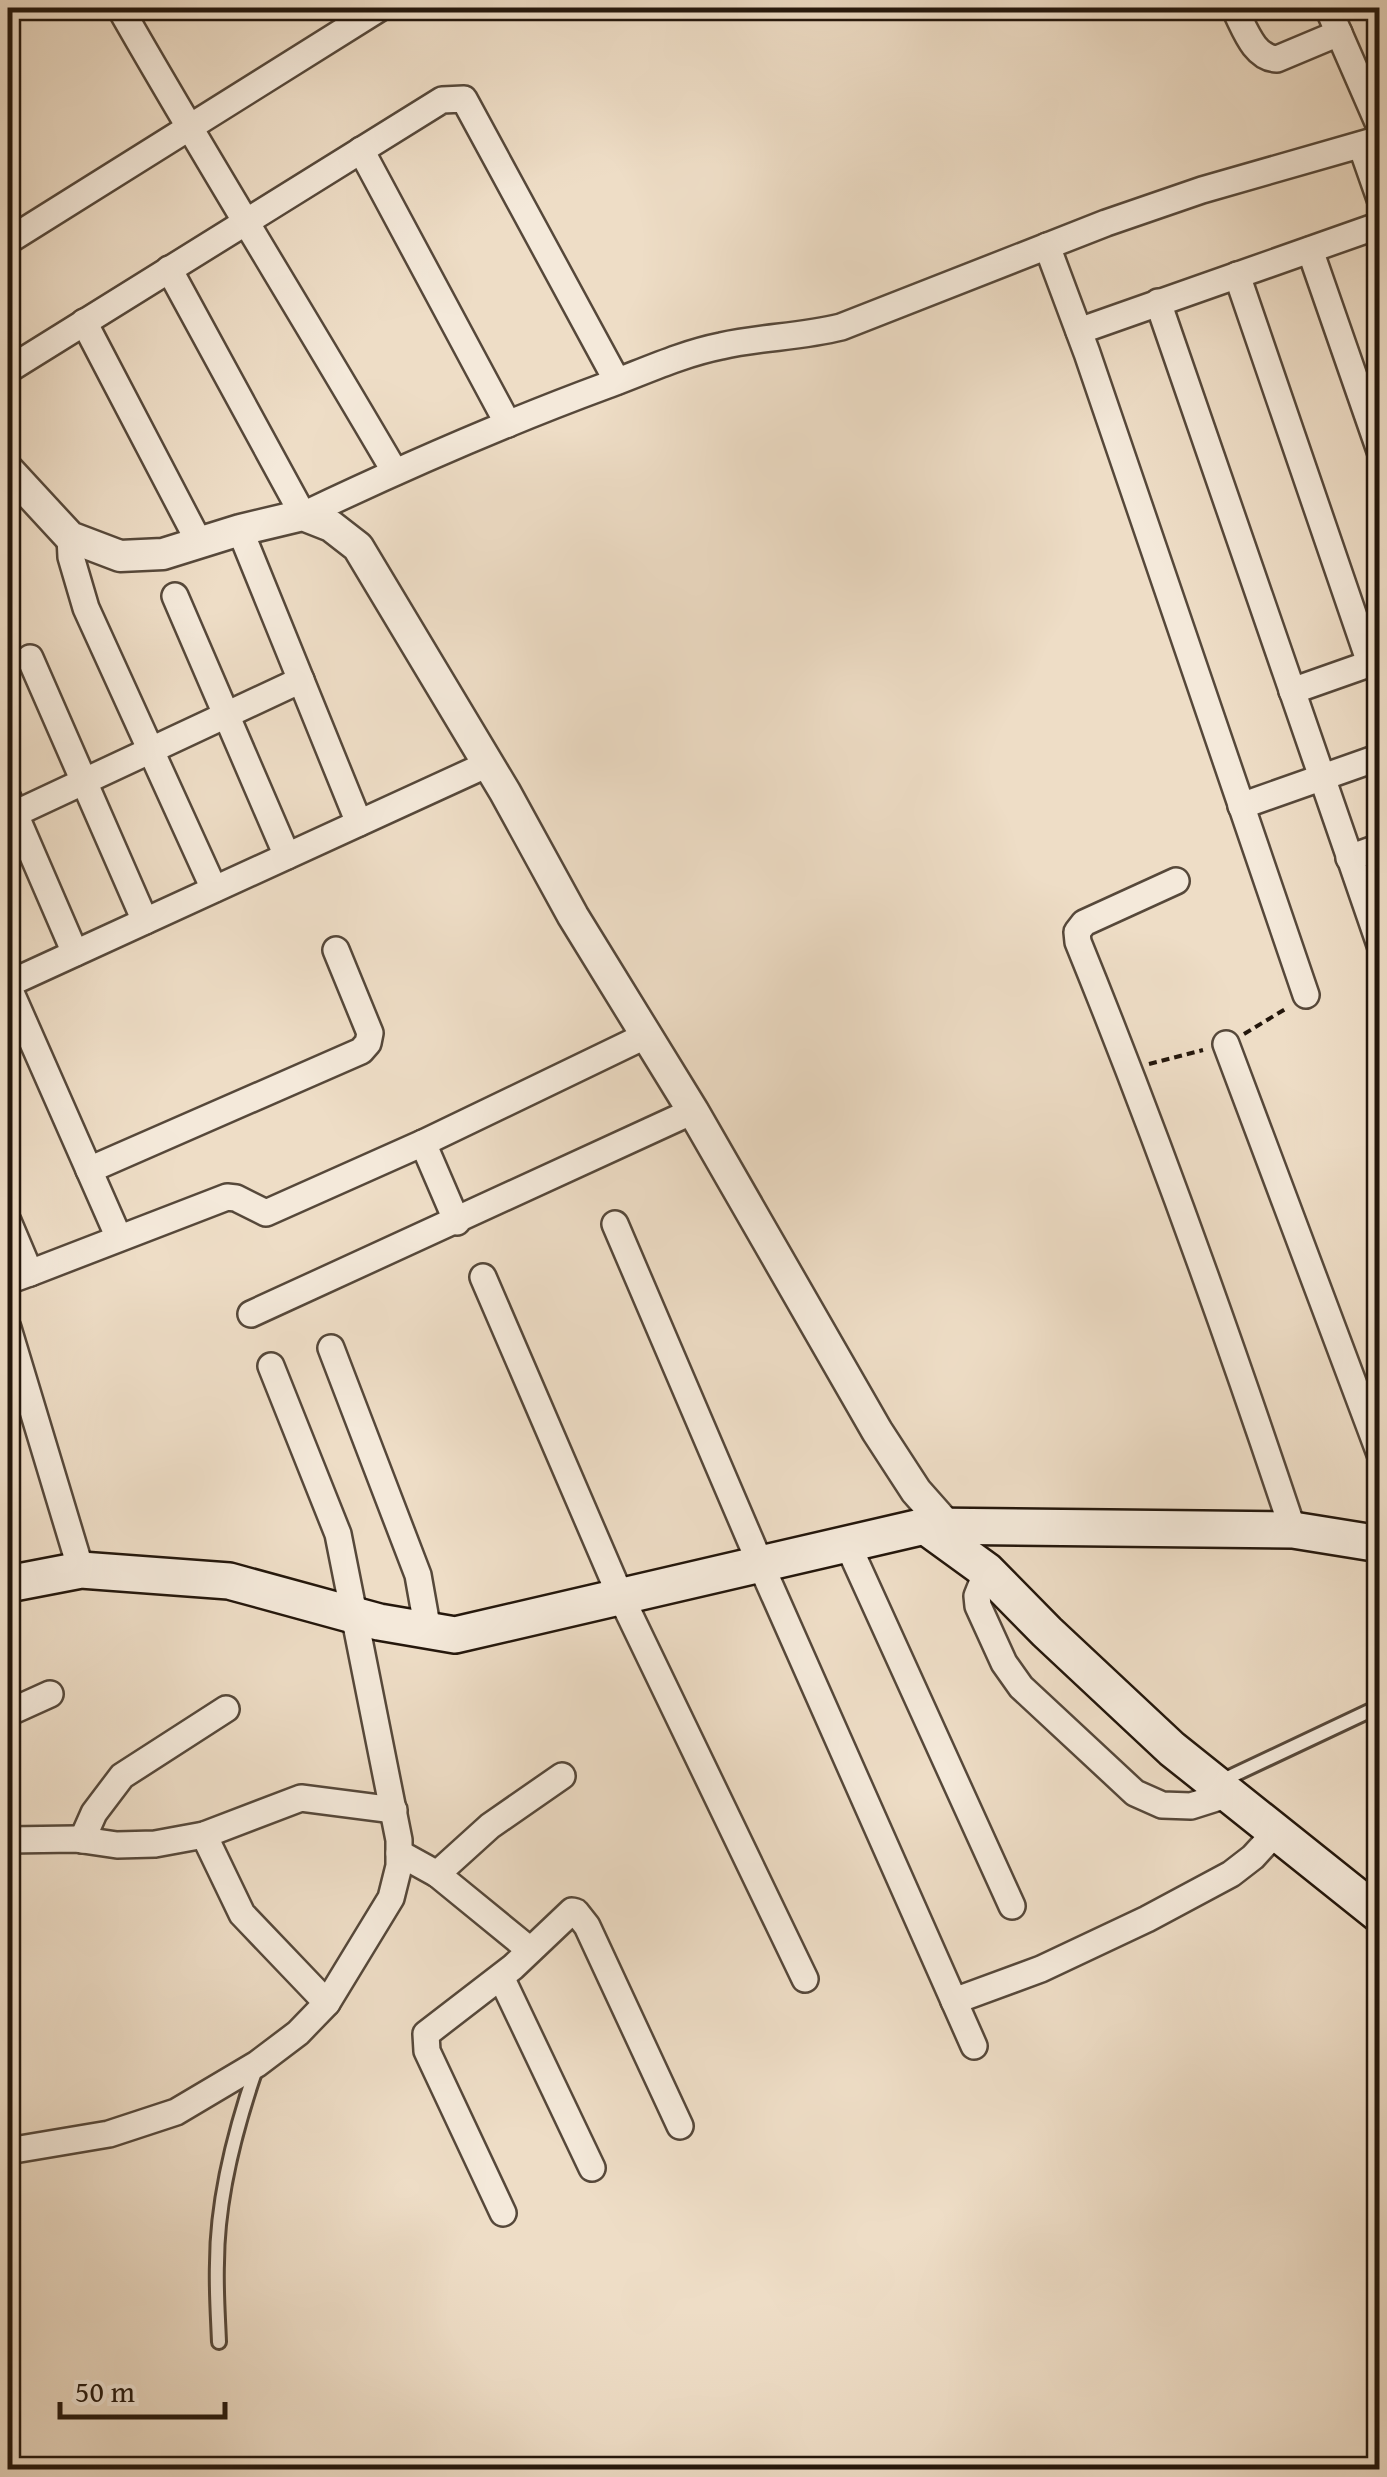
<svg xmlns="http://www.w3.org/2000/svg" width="1387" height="2477" font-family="'Gentium Book Plus',serif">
  <rect width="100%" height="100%" fill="#eeddc6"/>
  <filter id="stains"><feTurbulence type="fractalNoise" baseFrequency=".002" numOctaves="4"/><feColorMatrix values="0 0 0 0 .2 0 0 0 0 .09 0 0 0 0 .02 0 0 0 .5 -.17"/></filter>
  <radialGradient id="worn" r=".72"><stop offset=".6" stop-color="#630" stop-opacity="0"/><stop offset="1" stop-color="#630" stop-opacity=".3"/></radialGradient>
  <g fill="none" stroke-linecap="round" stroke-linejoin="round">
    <defs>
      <g id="service">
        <path d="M1219,1782L1380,1706"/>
        <path d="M219,2342C218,2316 216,2289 217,2263C217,2198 235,2130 256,2069"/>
      </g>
      <g id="minor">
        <path d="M120,8C209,164 304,316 395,472"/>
        <path d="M1234,8C1244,26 1253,58 1277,59L1339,33"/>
        <path d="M1328,8L1380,127"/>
        <path d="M1361,145L1380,199"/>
        <path d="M361,150L508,424"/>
        <path d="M8,241L380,8"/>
        <path d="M1047,246L1087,353L1306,995"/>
        <path d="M1310,250L1380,451"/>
        <path d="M169,269L303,515C402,468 502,424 605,386C643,372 681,354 721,346C761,337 801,337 841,327L1106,223L1202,190L1380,139"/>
        <path d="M1237,275L1370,663"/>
        <path d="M1158,302L1380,945"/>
        <path d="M84,322L199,542"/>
        <path d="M1079,331L1380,225"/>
        <path d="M8,370L442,100L464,99L617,381"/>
        <path d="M240,530L359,823"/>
        <path d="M70,537L71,557L86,608L214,889"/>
        <path d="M175,596L287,856"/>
        <path d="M30,658L145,921"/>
        <path d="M1292,691L1380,660"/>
        <path d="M8,798L75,953"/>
        <path d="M1241,806L1380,757"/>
        <path d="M8,817L301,680"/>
        <path d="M1349,858L1380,847"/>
        <path d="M1176,881L1084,923L1077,932L1078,942C1157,1136 1227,1332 1293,1530"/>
        <path d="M8,984L488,764"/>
        <path d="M8,986L119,1238"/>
        <path d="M1226,1044L1380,1454"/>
        <path d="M423,1143L457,1222"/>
        <path d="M89,1170L361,1051L368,1043L370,1033L336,950"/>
        <path d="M8,1221L30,1273L8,1281"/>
        <path d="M615,1224L760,1563L974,2046"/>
        <path d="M30,1273L227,1197L236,1198L266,1213L423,1143L645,1036"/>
        <path d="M483,1277L620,1595L805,1979"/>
        <path d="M251,1314L693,1111"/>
        <path d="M8,1328L81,1570"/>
        <path d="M331,1348L418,1575L428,1631"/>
        <path d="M847,1543L1012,1906"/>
        <path d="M987,1571L977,1596L978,1606L1004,1663L1021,1687L1135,1793L1162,1805L1191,1806L1229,1794"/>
        <path d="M8,1713L50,1694"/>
        <path d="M204,1835L242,1914L327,2003"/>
        <path d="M8,1840L76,1839L117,1845L155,1844L204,1835L301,1798L394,1810"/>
        <path d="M82,1840L94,1813L122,1776L226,1709"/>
        <path d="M399,1853L437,1874L530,1950"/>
        <path d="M437,1874L490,1826L562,1776"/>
        <path d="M501,1977L592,2168"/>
        <path d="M954,2001L1041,1969L1147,1919L1231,1874L1253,1857L1276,1832"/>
        <path d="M8,2151L109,2134L176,2112L257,2064L298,2033L327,2003L391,1898L399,1866V1840L338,1534L271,1366"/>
        <path d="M503,2213L427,2051L426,2034L513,1967L572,1911L576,1912L587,1926L680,2126"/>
      </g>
      <path id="tertiary" d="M8,470L70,537L120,556L163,554L240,530L303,515L331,526L358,547L505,792L573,916L693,1111L877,1431L916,1491L947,1526"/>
      <g id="secondary">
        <path d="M925,1526L987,1571L1047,1632L1172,1749L1380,1915"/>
        <path d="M8,1584L81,1570L229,1581L379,1622L455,1635L925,1526L1293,1530L1380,1544"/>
      </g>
    </defs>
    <use href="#service" stroke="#56483a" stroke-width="18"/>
    <use href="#minor" stroke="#56483a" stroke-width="30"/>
    <use href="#tertiary" stroke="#56483a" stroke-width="35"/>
    <use href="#secondary" stroke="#24170c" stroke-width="40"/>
    <g stroke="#24170c" stroke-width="4" stroke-dasharray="8 5" stroke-linecap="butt">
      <path d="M1244,1034L1287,1008"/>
      <path d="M1149,1064L1203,1050"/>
    </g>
    <use href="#service" stroke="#f4e9da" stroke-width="12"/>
    <use href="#minor" stroke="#f4e9da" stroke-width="25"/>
    <use href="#tertiary" stroke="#f4e9da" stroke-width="30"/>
    <use href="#secondary" stroke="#f4e9da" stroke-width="35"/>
  </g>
  <rect width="1387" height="2477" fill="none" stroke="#eeddc6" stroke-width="40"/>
  <rect x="10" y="10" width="1367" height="2457" fill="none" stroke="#24170c" stroke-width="5"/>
  <rect x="20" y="20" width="1347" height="2437" fill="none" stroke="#24170c" stroke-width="2.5"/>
  <path d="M60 2402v15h165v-15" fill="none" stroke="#24170c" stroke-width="5"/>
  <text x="75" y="2402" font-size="30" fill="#24170c" stroke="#f4e9da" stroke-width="8" paint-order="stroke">50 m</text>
  <rect width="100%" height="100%" filter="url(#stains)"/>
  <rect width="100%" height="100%" fill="url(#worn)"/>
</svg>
